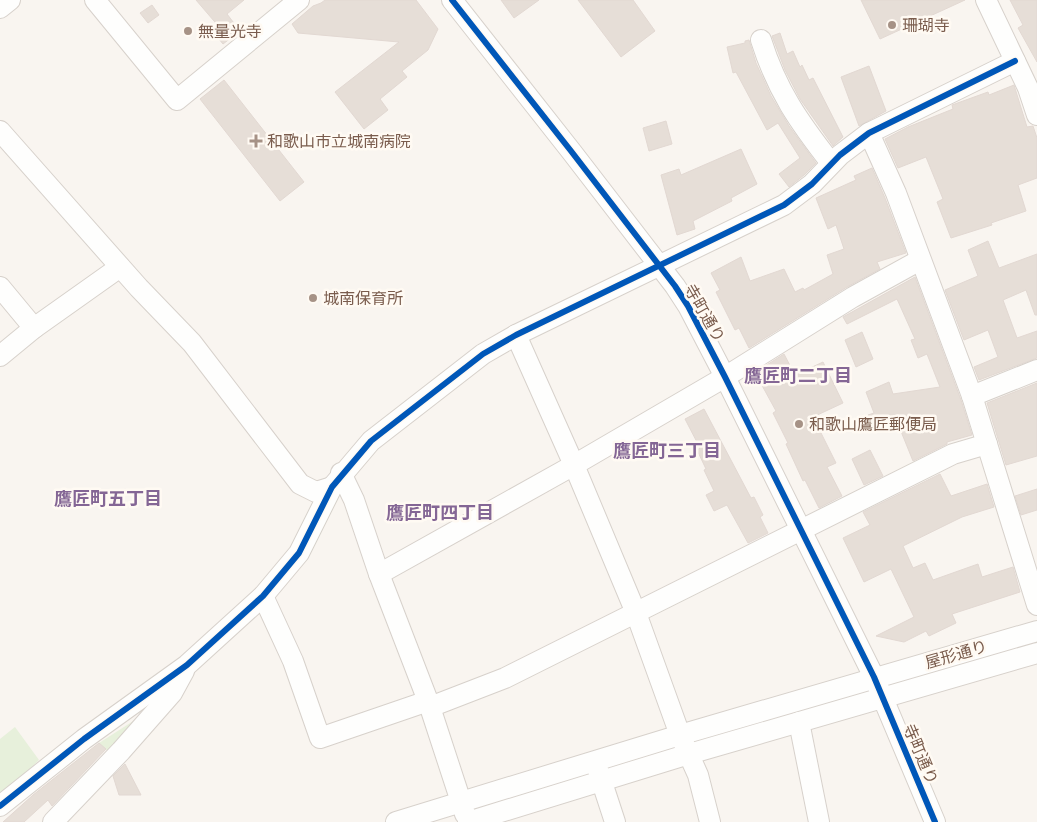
<svg xmlns="http://www.w3.org/2000/svg" width="1037" height="822" font-family="'IBM Plex Sans','Noto Sans JP',sans-serif">
  <rect width="100%" height="100%" fill="#f9f5f0"/>
  <g fill="#e7f0db">
    <path d="M138,718L110,753L99,743Z"/>
    <path d="M15,727L39,760L0,799V739Z"/>
  </g>
  <g fill="#e6ded7" stroke="#e2d8d2">
    <path d="M196,0H244L227,14L240,31L223,44L214,33L220,28Z"/>
    <path d="M325,0H416L438,29L428,50L402,71L407,77L380,99L388,110L364,129L335,92L399,42L298,33L292,24L313,6L321,3Z"/>
    <path d="M501,0H539L514,18Z"/>
    <path d="M578,0H633L655,31L621,57Z"/>
    <path d="M861,0H965L880,39Z"/>
    <path d="M1010,0H1037V62L1018,28L1023,25Z"/>
    <path d="M152,5L159,15L148,23L140,13Z"/>
    <path d="M780,33L787,54L793,51L800,67L802,65L809,80L813,78L843,137L833,146L800,99L785,70L772,36Z"/>
    <path d="M749,40L756,63L771,96L789,126L816,163L804,175L789,187L779,174L800,158L778,123L767,130L736,72L733,73L727,47L745,43V41Z"/>
    <path d="M869,66L886,111L859,126L841,77Z"/>
    <path d="M224,80L304,182L280,201L200,99Z"/>
    <path d="M1014,85L1027,127L1033,126L1037,138V178L1018,185L1026,211L991,223L992,225L951,238L937,202L943,199L926,157L898,168L885,139L908,127L953,109L952,105L988,92L989,95Z"/>
    <path d="M666,121L672,144L649,151L643,128Z"/>
    <path d="M741,149L757,184L731,198L732,201L693,221L695,229L677,235L661,175L679,169L681,175Z"/>
    <path d="M872,168L885,198L906,253L877,262L880,269L847,287L749,348L739,328L735,330L716,292L720,290L711,273L741,257L750,281L784,269L795,292L803,288L804,290L833,274L827,255L844,249L836,225L828,229L816,198L856,180L854,176Z"/>
    <path d="M988,241L999,268L1037,254V315H1035L1026,290L1003,300L1017,338L1037,331V358L979,380L974,367L998,357L988,330L964,340L945,290L978,276L968,250Z"/>
    <path d="M915,277L961,400L972,435L947,442V444L913,461L896,419L874,429L868,415L874,413L866,392L889,382L893,394L940,387L927,354L918,358L911,340L915,339L897,299L847,324L843,317Z"/>
    <path d="M862,332L873,359L856,367L845,340Z"/>
    <path d="M784,354L795,375L823,362L843,403L813,417L836,463L827,467L842,496L819,508L805,480L803,481L786,444L788,443L773,413L776,411L759,380L756,383L751,375Z"/>
    <path d="M1037,383V456L1006,465L987,403Z"/>
    <path d="M704,409L751,498L754,497L763,515L760,517L768,533L748,543L727,505L714,511L706,495L714,491L704,470L706,469L697,450L700,448L685,419Z"/>
    <path d="M870,450L883,476L864,485L852,459Z"/>
    <path d="M940,474L951,496L987,484L994,507L962,517L903,546L913,568L925,563L933,580L978,564L982,577L1013,567L1020,592L952,614L956,623L929,636L926,631L904,642L876,636L914,617L891,569L864,582L843,538L870,525L863,512Z"/>
    <path d="M1037,489V510L1021,515L1015,496Z"/>
    <path d="M99,743L106,749L52,806L48,800L24,822H3L33,795Z"/>
    <path d="M125,764L141,795H119L113,776Z"/>
  </g>
  <g fill="none" stroke-linecap="round" stroke-linejoin="round">
    <defs>
      <g id="minor">
        <path d="M95,0L177,100L299,0"/>
        <path d="M452,0L571,151L675,286L688,306L725,377L874,677L935,822"/>
        <path d="M986,0L1028,88L1037,115"/>
        <path d="M0,8L10,0"/>
        <path d="M761,40C777,91 799,122 831,163"/>
        <path d="M0,131L139,288L192,343L300,484L316,492L332,487"/>
        <path d="M869,133L896,193L972,396L1037,605"/>
        <path d="M0,287L34,328"/>
        <path d="M516,335L574,465L636,613L680,735L698,775L710,822"/>
        <path d="M0,356L34,328L120,267"/>
        <path d="M972,396L1037,370"/>
        <path d="M341,473L354,500L379,574L428,701L465,814"/>
        <path d="M379,574L574,465L725,377L853,297L920,260"/>
        <path d="M263,596L293,661L320,738L428,701"/>
        <path d="M430,707L505,678L953,454L987,444"/>
        <path d="M799,722L819,822"/>
        <path d="M597,767L615,822"/>
        <path d="M0,806L84,739L187,665L263,596L299,553L332,487L371,441L483,354L516,335L784,205L812,184L840,155L869,133L1015,61"/>
        <path d="M53,822L121,751L172,693L184,671"/>
        <path d="M396,822L680,735L1037,631"/>
        <path d="M468,822L689,754L1037,653"/>
      </g>
    </defs>
    <use href="#minor" stroke="#d7d1cb" stroke-width="22"/>
    <use href="#minor" stroke="#fefefd" stroke-width="20"/>
    <defs>
      <g id="cycleway">
        <path d="M452,0L571,151L675,286L688,306L725,377L874,677L935,822"/>
        <path d="M0,806L84,739L187,665L263,596L299,553L332,487L371,441L483,354L516,335L784,205L812,184L840,155L869,133L1015,61"/>
      </g>
    </defs>
    <use href="#cycleway" stroke="#fffaf3" stroke-width="9"/>
    <use href="#cycleway" stroke="#0057b8" stroke-width="6"/>
  </g>
  <g fill="#a69286" stroke="#fffaf3" stroke-width="2">
    <circle cx="892" cy="25" r="5"/>
    <circle cx="188" cy="31" r="5"/>
    <path d="M253.5 133.5h5v5h5v5h-5v5h-5v-5h-5v-5h5z"/>
    <circle cx="313" cy="298" r="5"/>
    <circle cx="799" cy="424" r="5"/>
  </g>
  <g text-anchor="middle" stroke-width="5" stroke-linejoin="round" paint-order="stroke">
    <g font-size="16" fill="#7a5c4d" stroke="#fffaf3" text-anchor="start">
      <text x="902" y="31">珊瑚寺</text>
      <text x="198" y="37">無量光寺</text>
      <text x="267" y="147">和歌山市立城南病院</text>
      <text x="323" y="304">城南保育所</text>
      <text x="809" y="430">和歌山鷹匠郵便局</text>
    </g>
    <g font-size="16" fill="#7a5c4d" stroke="#fffaf3">
      <text transform="translate(705 313) rotate(60)" y="6">寺町通り</text>
      <text transform="translate(956 654) rotate(-16)" y="6">屋形通り</text>
      <text transform="translate(921 754) rotate(67)" y="6">寺町通り</text>
    </g>
    <g font-size="18" font-weight="bold" fill="#846695" stroke="#fffaf3">
      <text x="798" y="382">鷹匠町二丁目</text>
      <text x="667" y="457">鷹匠町三丁目</text>
      <text x="108" y="505">鷹匠町五丁目</text>
      <text x="440" y="519">鷹匠町四丁目</text>
    </g>
  </g>
</svg>
